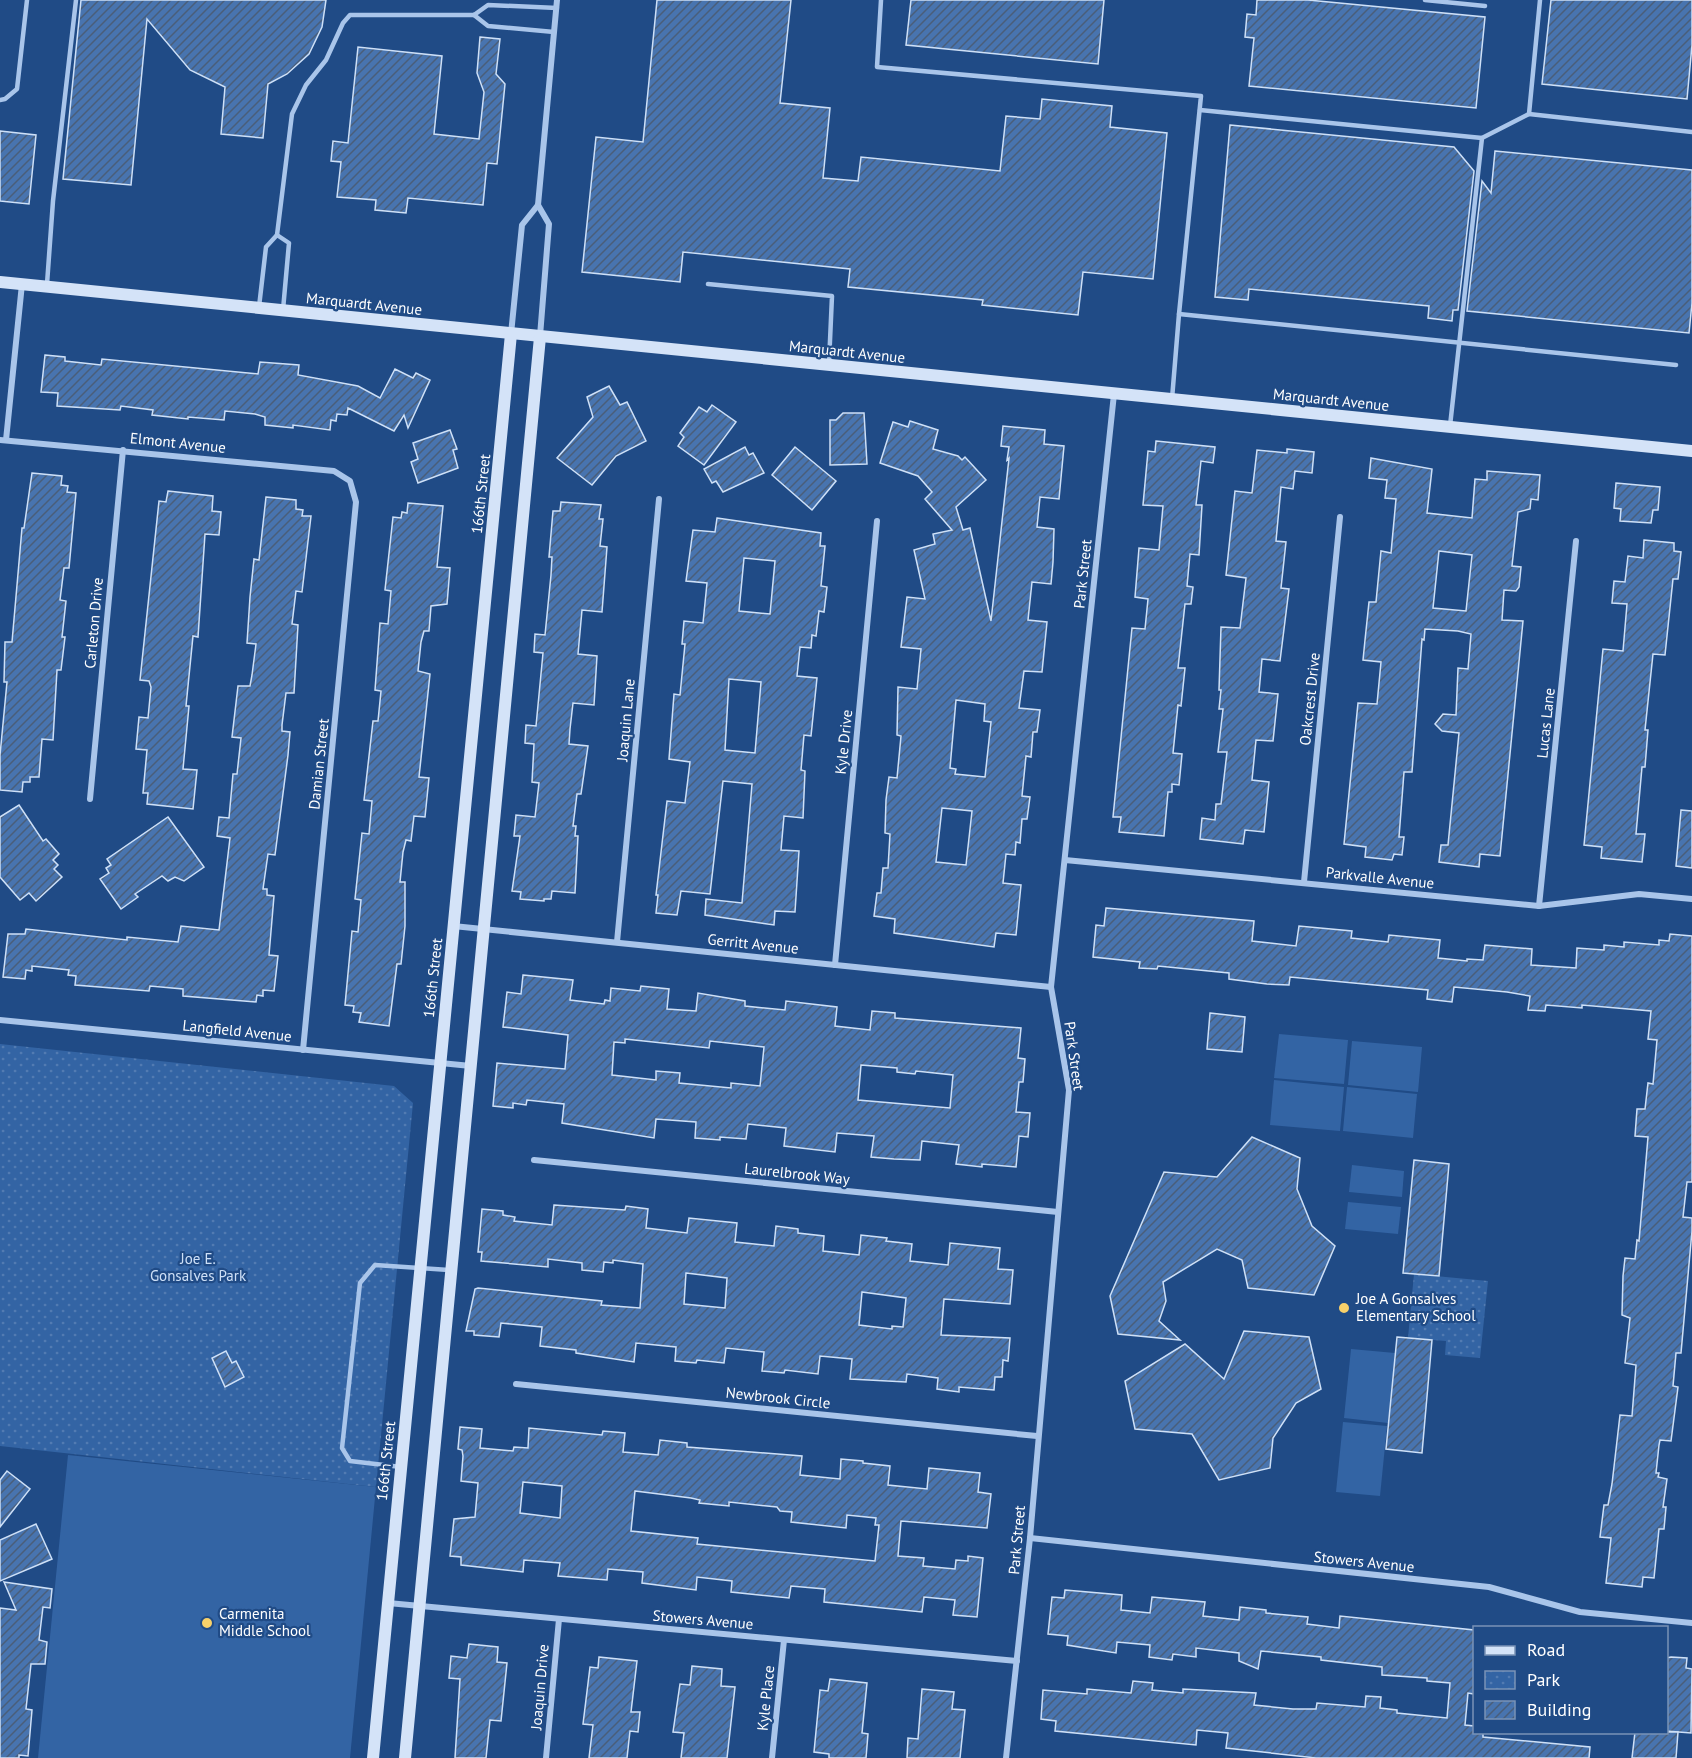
<svg xmlns="http://www.w3.org/2000/svg" width="1692" height="1758" font-family="'PT Sans',sans-serif">
  <defs>
    <pattern id="park-dots" width="8" height="8" patternUnits="userSpaceOnUse" patternTransform="scale(1.5)"><rect width="8" height="8" fill="#3364a4"/><path d="M2 2h.1M6 6h.1" fill="none" stroke="#527bb2" stroke-width="1.8" stroke-linecap="round"/></pattern>
    <pattern id="building-hatch" width="6" height="6" patternUnits="userSpaceOnUse" patternTransform="scale(1.5)"><rect width="6" height="6" fill="#4874af"/><path d="M-1 1l2-2M0 6l6-6M5 7l2-2" fill="none" stroke="#4a5e79"/></pattern>
  </defs>
  <rect width="100%" height="100%" fill="#204b86"/>
  <g fill="#3364a4">
    <path d="M1279,1034L1348,1040L1344,1084L1274,1078Z"/>
    <path d="M1352,1041L1422,1047L1418,1092L1348,1085Z"/>
    <path d="M1274,1080L1344,1087L1340,1131L1270,1125Z"/>
    <path d="M1347,1087L1417,1094L1413,1138L1343,1131Z"/>
    <path d="M1352,1165L1404,1171L1402,1197L1349,1192Z"/>
    <path d="M1348,1202L1401,1207L1398,1234L1345,1229Z"/>
    <path d="M1351,1349L1395,1353L1388,1423L1344,1418Z"/>
    <path d="M1343,1422L1387,1426L1380,1496L1336,1492Z"/>
    <path d="M68,1455L376,1487L350,1758H38Z"/>
  </g>
  <g fill="url(#park-dots)">
    <path d="M0,1044L394,1086L413,1103L376,1487L0,1446Z"/>
    <path d="M1414,1274L1488,1281L1480,1358L1445,1355L1446,1341L1408,1338Z"/>
  </g>
  <g fill="url(#building-hatch)" stroke="#cee0f7" stroke-width="1.5" fill-rule="evenodd">
    <path d="M81,0H326L322,27L309,54L287,74L268,84L263,138L221,134L225,87L190,70L147,19L131,185L63,179Z"/>
    <path d="M657,0H791L780,103L830,108L823,178L858,181L861,157L1000,171L1006,116L1040,119L1042,99L1112,106L1110,127L1167,133L1153,279L1083,272L1078,315L982,305L983,300L848,287L850,269L683,252L680,282L582,272L596,137L643,142Z"/>
    <path d="M911,0H1104L1098,64L906,45Z"/>
    <path d="M1257,0H1308L1485,17L1476,108L1249,86L1254,38L1245,37L1247,14L1256,15Z"/>
    <path d="M1551,0H1692V45L1687,99L1542,84Z"/>
    <path d="M480,37L500,39L496,74L505,84L497,164L487,163L483,205L408,198L406,213L375,210L376,200L337,197L341,162L331,161L333,141L348,143L358,47L442,56L434,134L479,139L484,92L477,73Z"/>
    <path d="M1230,125L1454,147L1474,171L1458,310H1453L1452,321L1428,318L1429,306L1249,289L1248,300L1215,297Z"/>
    <path d="M0,131L36,135L29,204L0,201Z"/>
    <path d="M1495,151L1692,170V303L1689,333L1467,311L1482,181L1491,193Z"/>
    <path d="M45,355L65,357V361L101,365L102,359L258,374L260,362L299,365L298,375L358,386L380,398L395,369L413,378L416,373L430,380L408,428L404,415L394,431L348,408L347,415L337,414L336,421L331,420L330,430L293,425V428L265,425V417L255,414L225,411L224,420L188,417V419L152,415L153,410L121,406L120,410L57,406L58,393L41,392Z"/>
    <path d="M609,386L620,405L627,402L646,441L616,456L592,485L557,458L593,417L587,397Z"/>
    <path d="M712,405L736,422L704,465L678,446L684,437L680,433L699,407L707,412Z"/>
    <path d="M843,413H864L867,464L830,465V420H836Z"/>
    <path d="M910,421L938,430L933,449L958,456L962,460L965,457L986,480L956,507L963,530L970,528L991,621L1009,458L1007,460L1009,447L1001,446L1003,426L1045,430L1044,444L1064,446L1059,499L1040,497L1037,527L1054,529L1053,562L1051,584L1032,582L1028,620L1047,622L1042,672L1024,671L1019,708L1040,710L1037,732H1033L1031,757L1026,756L1022,796L1030,797L1027,819H1022L1020,843L1016,842L1015,855L1006,854L1003,883L1021,885L1016,935L996,933L994,947L894,933L895,919L874,916L877,893H881L883,868H888L890,834L885,833L886,800L889,777L897,778L901,736L897,735L898,687L917,689L921,649L901,647L907,597L925,599L914,550L935,544L933,534L952,530L925,499L932,492L918,476L880,463L893,422L908,427ZM956,700L985,704L984,721L991,722L985,777L955,774L956,769L950,768ZM942,808L972,811L966,865L936,862Z"/>
    <path d="M450,430L457,449L453,450L458,468L418,483L411,462L418,459L413,443Z"/>
    <path d="M1156,441L1215,447L1213,463L1201,461L1196,505H1202L1199,555L1190,554L1187,586L1193,587L1191,604H1185L1178,668H1185L1181,706L1178,705L1173,753L1182,754L1179,785L1172,784V792H1168L1164,836L1119,832L1121,817H1113L1132,628L1145,629L1148,599L1135,597L1139,548L1159,550L1163,506L1143,505L1148,451L1155,452Z"/>
    <path d="M745,447L749,455L753,453L764,473L723,492L716,481L712,483L704,469Z"/>
    <path d="M795,447L836,481L812,510L772,475Z"/>
    <path d="M1287,449L1314,452L1312,473L1295,471L1293,489L1281,487L1276,541L1286,542L1281,588L1289,589L1280,661L1262,659L1259,692L1278,694L1273,741L1256,740L1252,780L1269,782L1264,832L1245,830L1243,844L1200,839L1202,818L1215,820L1216,804H1221L1227,752H1218L1223,709H1219L1221,690H1219L1221,627L1240,628L1246,578L1226,575L1235,491L1252,493L1257,450L1287,453Z"/>
    <path d="M1371,458L1432,469L1427,513L1472,518L1475,479L1487,480V471L1540,475L1538,500L1531,499L1530,509L1518,512L1512,566L1521,567L1519,587L1516,591L1504,590L1502,620L1523,621L1500,856L1480,854L1479,867L1439,862L1441,845H1448L1459,733L1442,731L1435,724L1443,714L1456,715L1458,668L1468,669L1471,634L1458,631L1425,629L1424,640L1422,639L1412,772H1404L1399,837H1404L1402,855L1394,854L1392,860L1365,857L1366,847L1344,844L1358,703L1377,704L1381,662L1363,660L1365,640L1369,602H1376L1381,551L1391,553L1396,499L1385,498L1387,480L1369,478ZM1439,551L1472,555L1466,611L1433,608Z"/>
    <path d="M32,473L62,476L61,485L68,486L67,492L76,493L69,568H64L60,600L66,601L62,637H65L61,670H57L53,740L42,739L39,777H30V782H23L22,792L0,790V755L7,682H4L5,642H12L22,528H24Z"/>
    <path d="M1616,483L1660,487L1658,510H1653L1651,523L1620,521L1621,509L1614,508Z"/>
    <path d="M168,491L213,496L212,511L221,512L219,535L205,534L198,637L193,636L186,706H189L183,769L197,770L193,809L147,804L148,793H143L147,750L136,749L139,717L148,718L151,687L149,681L140,680L159,501L166,502Z"/>
    <path d="M266,497L296,500V509L303,510L302,516H311L302,592L296,591L292,624L298,625L294,693H286L282,725V731L290,732L288,755L275,855L268,854L263,889H267V895L274,896L269,955L278,956L274,991L263,990V996L257,995L256,1002L183,996V989L150,986L149,991L75,985L76,976L68,975L69,970L32,966V971L26,970L25,979L3,977L8,934H25L26,929L127,940V937L178,942L181,926L219,930L230,838L217,836L219,817L229,818L233,774H237L241,738L232,737L238,686H250L252,675L256,644L247,643L250,597L254,559L259,560Z"/>
    <path d="M561,502L601,505L599,519H603L600,546L607,547L602,612L582,610L578,654L597,656L594,705L573,703L570,729L569,744L588,746L581,794H577L573,826H576L575,836H578L575,893L552,891L551,899H544V901L520,899L521,892L512,891L520,836H514L516,815L535,817L539,783L532,782L534,744L525,743L526,725L536,726L543,653L534,652L535,634L545,635L551,575L552,557H549L553,511H560Z"/>
    <path d="M408,503L443,506L437,567L450,568L447,604L431,606L429,631H424L421,642L418,671L430,674L419,777L429,778L425,817L414,816L411,841L406,840L403,852L400,882H405V926L401,964H397L389,1026L359,1022L361,1013L353,1012L354,1006L345,1005L352,931L358,932L361,900L355,899L362,833L369,834L372,801L364,800L373,721H378L381,691L375,690L380,623L388,624L391,591L385,590L393,517L401,518L402,512L407,513Z"/>
    <path d="M717,518L821,533L820,546H825L821,586L827,587L824,612L819,611L816,636L812,635L811,648L800,647L797,676L817,678L811,736L804,735L801,770L805,771L803,818L784,816L781,850L799,851L795,912L775,911L774,925L705,915L706,899L742,903L752,784L723,781L710,894L681,891L677,915L656,913L658,895H656L667,801L685,803L690,762L669,759L674,694L680,695L685,644H682L684,621L703,623L707,583L686,581L693,530L715,532ZM744,558L775,561L770,614L739,611ZM729,679L761,682L755,753L725,750Z"/>
    <path d="M1644,540L1674,543V551L1681,552L1678,579H1673L1665,655L1653,654L1645,730H1648L1645,767H1642L1636,834H1645L1642,862L1601,858L1602,847L1584,845L1603,649L1623,651L1627,604L1612,603L1614,581L1625,582L1628,556L1643,558Z"/>
    <path d="M19,805L43,841L46,839L59,854L53,860L58,865L54,869L62,877L36,901L29,893L20,900L0,877V817Z"/>
    <path d="M1681,810L1692,811V868L1676,866Z"/>
    <path d="M168,817L204,867L184,881L175,877L168,881L162,876L135,894L138,897L121,909L100,879L109,873L106,868L111,865L107,859Z"/>
    <path d="M1106,908L1254,921L1252,941L1296,946L1299,926L1352,931L1351,938L1388,942L1389,935L1440,940L1438,958L1467,961V959L1483,960L1485,945L1532,949L1531,965L1576,968L1577,948L1604,950V945L1624,947V942L1659,945V940L1669,941L1670,934L1692,936V1182H1687L1683,1217L1692,1218V1231L1681,1353H1676L1673,1386L1678,1387L1671,1441L1660,1440L1659,1445L1656,1473H1659L1658,1477L1667,1479L1663,1507H1666L1664,1529H1659L1654,1578L1643,1577L1642,1587L1606,1583L1611,1538L1600,1537L1604,1505H1608L1612,1484L1620,1415L1632,1416L1636,1365L1625,1363L1630,1318L1622,1315L1623,1276L1625,1258L1635,1259L1637,1240L1639,1241L1648,1137L1635,1136L1637,1109H1645L1648,1083L1653,1084L1657,1040L1648,1039L1651,1011L1582,1005V1008L1546,1005L1545,1011L1528,1010L1530,996L1507,992L1454,987L1452,1002L1427,999L1428,990L1290,977L1289,985L1267,984L1229,979V973L1158,966L1157,969L1139,968L1140,962L1093,957L1096,925L1104,926Z"/>
    <path d="M523,975L573,980L570,1000L604,1004L605,1000L610,1001L611,988L640,991L641,986L669,989L667,1009L696,1011L698,993L745,1001V1006L785,1010L786,1001L837,1007L835,1026L870,1030L872,1011L895,1013V1018L1021,1028L1018,1058L1025,1059L1023,1082H1019L1016,1112L1030,1113L1028,1137L1019,1136L1016,1167L982,1164V1167L956,1164L959,1145L922,1141L920,1160L894,1159L871,1157L874,1136L837,1133L835,1152L784,1146L786,1128L748,1124L746,1139L720,1137V1140L695,1138L696,1122L656,1119L654,1138L562,1123L564,1104L527,1100L526,1105L513,1103V1108L493,1106L497,1063L565,1069L568,1035L503,1027L507,992L521,994ZM625,1039L709,1048L710,1041L764,1047L760,1086L731,1083V1088L679,1083L680,1073L656,1071V1080L612,1075L614,1042L625,1043ZM861,1065L897,1068V1072L915,1074L916,1071L953,1075L950,1108L858,1100Z"/>
    <path d="M1210,1013L1245,1017L1242,1052L1207,1049Z"/>
    <path d="M1252,1137L1300,1158L1297,1189L1312,1226L1335,1246L1314,1295L1248,1288L1242,1260L1217,1249L1163,1282L1166,1301L1159,1321L1180,1340L1118,1334L1110,1296L1164,1172L1217,1177Z"/>
    <path d="M1414,1160L1449,1164L1439,1276L1403,1273Z"/>
    <path d="M554,1205L625,1210L626,1206L648,1209L646,1228L687,1233L689,1218L737,1223L735,1242L774,1246L776,1226L798,1229V1233L824,1236L823,1251L859,1255L861,1235L887,1238L886,1241L912,1244L910,1261L948,1265L950,1243L1000,1248L998,1269L1013,1270L1010,1304L944,1299L941,1335L1010,1338L1008,1361L1003,1360L1002,1377H995L994,1390L959,1387V1392L937,1389L938,1378L907,1374L906,1382L850,1379L852,1359L820,1356L818,1374L785,1370L784,1373L762,1371L764,1352L726,1348L724,1363L697,1360L696,1363L675,1361L676,1347L636,1343L634,1362L576,1353V1350L540,1346L542,1327L501,1323L499,1337L474,1335V1331H466L475,1289L478,1288L602,1301L601,1305L640,1308L643,1264L613,1260V1263L604,1262L603,1272L582,1270V1263L548,1259V1267L481,1261L482,1252H478L482,1209L503,1211V1215L515,1217L514,1221L552,1225ZM686,1273L727,1278L725,1308L684,1304ZM862,1292L906,1298L903,1327L892,1326V1329L859,1325Z"/>
    <path d="M1244,1331L1309,1337L1321,1389L1296,1403L1273,1438L1270,1468L1219,1480L1192,1434L1135,1429L1125,1381L1185,1344L1224,1379Z"/>
    <path d="M1397,1337L1432,1340L1422,1453L1386,1449Z"/>
    <path d="M226,1351L232,1363L236,1361L244,1377L225,1387L212,1358Z"/>
    <path d="M460,1427L482,1429L480,1448L513,1451L514,1447L528,1448L529,1428L602,1435L603,1431L625,1433L623,1452L658,1455L660,1440L687,1443V1447L802,1456L800,1475L840,1479L841,1459L863,1461V1463L890,1466L888,1485L927,1489L929,1468L980,1473L978,1492L991,1494L987,1528L901,1521L898,1556L924,1558L923,1566L955,1569L956,1560L968,1561V1556L983,1558L977,1617L953,1615L955,1600L924,1597L922,1612L824,1602L825,1589L791,1586L789,1598L731,1592L732,1581L697,1577L696,1590L642,1583L643,1572L608,1569L607,1580L558,1576L560,1563L524,1560L523,1572L461,1565V1557L450,1556L454,1519L475,1517L478,1483L461,1481L463,1456L462,1450L458,1449ZM523,1482L562,1486L560,1518L520,1513ZM635,1491L691,1498L700,1500L699,1503L729,1506V1502L777,1507L780,1511L792,1512L791,1522L846,1528L847,1515L876,1518L875,1525H879L875,1561L697,1544L698,1538L631,1531Z"/>
    <path d="M7,1471L30,1489L0,1527V1480Z"/>
    <path d="M36,1524L52,1559L0,1581V1540Z"/>
    <path d="M4,1582L52,1589L50,1608L43,1607L39,1640L47,1642L45,1664H31L26,1709L32,1710L28,1756L19,1755V1758H0V1608L16,1610Z"/>
    <path d="M1065,1590L1122,1595L1121,1610L1150,1613L1152,1597L1205,1602L1203,1616L1239,1620L1240,1607L1266,1610V1613L1308,1617L1307,1624L1339,1628L1340,1616L1474,1630V1694L1468,1693L1465,1725L1474,1726V1732H1483V1737L1590,1747L1589,1758H1316L1226,1748L1228,1733L1197,1730L1196,1745L1055,1731L1056,1721L1041,1719L1043,1690L1087,1694V1689L1131,1693L1133,1681L1153,1683L1152,1690L1183,1693V1689L1256,1693L1254,1705L1293,1709H1316L1317,1703L1365,1707L1366,1696L1381,1697L1380,1708L1397,1710V1713L1447,1718L1450,1683L1427,1681V1678L1382,1675V1667L1321,1660V1657L1261,1651L1258,1669L1239,1661V1653L1196,1648V1657L1173,1654L1172,1660L1149,1657L1150,1645L1117,1642L1116,1653L1067,1645L1068,1636L1048,1634L1052,1597L1064,1598Z"/>
    <path d="M469,1644L498,1647L497,1662L507,1663L501,1721L490,1720L486,1758H455L460,1679L449,1678L451,1656L467,1658Z"/>
    <path d="M599,1657L637,1661L631,1712H640L638,1732L630,1731L627,1758H589L593,1725L583,1724L590,1667L598,1668Z"/>
    <path d="M1671,1657L1687,1658L1686,1668L1692,1669L1691,1733L1666,1731V1658Z"/>
    <path d="M692,1666L722,1669L721,1686L735,1687L727,1758H681L684,1733L673,1732L680,1684L690,1685Z"/>
    <path d="M830,1679L867,1683L862,1733L868,1734L866,1758H829V1754L814,1752L820,1690L828,1691Z"/>
    <path d="M922,1689L954,1692L952,1709L965,1710L960,1758H907L908,1738L918,1739Z"/>
    <path d="M1635,1732H1678L1676,1758H1632Z"/>
  </g>
  <g fill="none" stroke-linecap="round" stroke-linejoin="round">
    <g stroke="#a9c5ea" stroke-width="4.5">
      <path d="M881,0L877,67L1201,96L1179,314"/>
      <path d="M1425,0L1485,6"/>
      <path d="M1540,0L1529,114L1692,132"/>
      <path d="M474,15L488,26L554,32"/>
      <path d="M0,100L5,99L17,89L27,0"/>
      <path d="M1200,110L1482,138"/>
      <path d="M277,235L289,243L283,310"/>
      <path d="M47,284L53,201L76,0"/>
      <path d="M708,284L832,296L829,363"/>
      <path d="M259,307L266,247L277,235L292,114L306,85L326,60L343,23L350,15H474L488,5L557,8"/>
      <path d="M1172,399L1179,314L1676,365"/>
      <path d="M1450,426L1482,138L1529,114"/>
      <path d="M401,1467L350,1461L342,1448L360,1283L375,1265L449,1270"/>
    </g>
    <g stroke="#a9c5ea" stroke-width="6">
      <path d="M538,205L549,224L540,336"/>
      <path d="M511,334L522,225L538,205L557,0"/>
      <path d="M0,440L334,471L350,481L356,502L303,1050"/>
      <path d="M6,440L22,284"/>
      <path d="M90,799L123,450"/>
      <path d="M1065,860L1539,906L1639,894L1692,899"/>
      <path d="M1304,882L1340,517"/>
      <path d="M1539,906L1576,541"/>
      <path d="M453,926L1051,987"/>
      <path d="M617,942L659,499"/>
      <path d="M835,965L877,521"/>
      <path d="M0,1020L471,1066"/>
      <path d="M534,1160L1058,1212"/>
      <path d="M516,1384L1037,1436"/>
      <path d="M1030,1538L1489,1587L1580,1612L1692,1623"/>
      <path d="M388,1603L1017,1661"/>
      <path d="M546,1758L559,1619"/>
      <path d="M772,1758L784,1640"/>
      <path d="M1006,1758L1030,1538L1069,1090L1051,987L1114,394"/>
    </g>
    <g stroke="#d4e3f8" stroke-width="12">
      <path d="M0,282L1692,451"/>
      <path d="M373,1758L511,334"/>
      <path d="M405,1758L540,337"/>
    </g>
  </g>
  <g fill="#f8d16a" stroke="#204b86" stroke-width="2">
    <circle cx="1344" cy="1308" r="6"/>
    <circle cx="207" cy="1623" r="6"/>
  </g>
  <g text-anchor="middle" stroke-width="4.5" stroke-linejoin="round" paint-order="stroke">
    <g font-size="15" fill="#fff" stroke="#204b86">
      <text transform="translate(364 304) rotate(6)" y="5">Marquardt Avenue</text>
      <text transform="translate(847 352) rotate(6)" y="5">Marquardt Avenue</text>
      <text transform="translate(1331 400) rotate(6)" y="5">Marquardt Avenue</text>
      <text transform="translate(178 443) rotate(6)" y="5">Elmont Avenue</text>
      <text transform="translate(481 494) rotate(-84)" y="5">166th Street</text>
      <text transform="translate(1083 574) rotate(-84)" y="5">Park Street</text>
      <text transform="translate(94 623) rotate(-85)" y="5">Carleton Drive</text>
      <text transform="translate(1310 699) rotate(-84)" y="5">Oakcrest Drive</text>
      <text transform="translate(626 720) rotate(-85)" y="5">Joaquin Lane</text>
      <text transform="translate(1546 723) rotate(-84)" y="5">Lucas Lane</text>
      <text transform="translate(844 742) rotate(-84)" y="5">Kyle Drive</text>
      <text transform="translate(319 764) rotate(-84)" y="5">Damian Street</text>
      <text transform="translate(1380 878) rotate(6)" y="5">Parkvalle Avenue</text>
      <text transform="translate(753 944) rotate(6)" y="5">Gerritt Avenue</text>
      <text transform="translate(433 978) rotate(-84)" y="5">166th Street</text>
      <text transform="translate(237 1031) rotate(6)" y="5">Langfield Avenue</text>
      <text transform="translate(1074 1056) rotate(82)" y="5">Park Street</text>
      <text transform="translate(797 1174) rotate(6)" y="5">Laurelbrook Way</text>
      <text transform="translate(778 1398) rotate(6)" y="5">Newbrook Circle</text>
      <text transform="translate(386 1461) rotate(-84)" y="5">166th Street</text>
      <text transform="translate(1017 1540) rotate(-85)" y="5">Park Street</text>
      <text transform="translate(1364 1562) rotate(6)" y="5">Stowers Avenue</text>
      <text transform="translate(703 1620) rotate(5)" y="5">Stowers Avenue</text>
      <text transform="translate(540 1687) rotate(-85)" y="5">Joaquin Drive</text>
      <text transform="translate(766 1698) rotate(-84)" y="5">Kyle Place</text>
    </g>
    <g font-size="15" fill="#cee0f7" stroke="#204b86">
      <text x="198" y="1264">Joe E.<tspan x="198" dy="17">Gonsalves Park</tspan></text>
    </g>
    <g font-size="15" fill="#fff" stroke="#204b86" text-anchor="start">
      <text x="1356" y="1304">Joe A Gonsalves<tspan x="1356" dy="17">Elementary School</tspan></text>
      <text x="219" y="1619">Carmenita<tspan x="219" dy="17">Middle School</tspan></text>
    </g>
  </g>
  <rect x="1473" y="1626" width="195" height="108" fill="#204b86" stroke="#7993b6" stroke-width="1.5"/>
  <rect x="1485" y="1646" width="30" height="9" fill="#d4e3f8" stroke="#7993b6" stroke-width="1.5"/>
  <text x="1527" y="1656" font-size="18" fill="#ffffff">Road</text>
  <rect x="1485" y="1671" width="30" height="18" fill="url(#park-dots)" stroke="#7993b6" stroke-width="1.5"/>
  <text x="1527" y="1686" font-size="18" fill="#ffffff">Park</text>
  <rect x="1485" y="1701" width="30" height="18" fill="url(#building-hatch)" stroke="#7993b6" stroke-width="1.5"/>
  <text x="1527" y="1716" font-size="18" fill="#ffffff">Building</text>
</svg>
